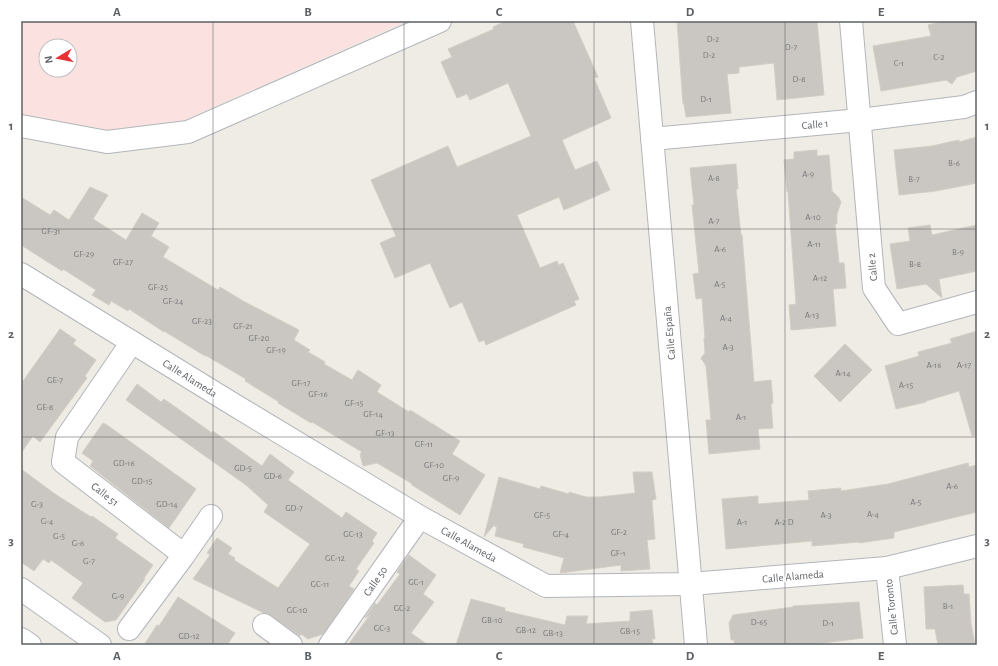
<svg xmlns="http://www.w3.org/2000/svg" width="998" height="666" font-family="'Alegreya Sans',sans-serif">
  <rect width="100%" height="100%" fill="#efece5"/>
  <path fill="#fbe2e1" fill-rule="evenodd" d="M21,21H407L178,123L117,131L21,117ZM46,46H70V70H46Z"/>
  <g fill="#cac7c2" stroke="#d4cdc3">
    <path d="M506,21H573L598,77L594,78L611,118L562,140L575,170L597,161L610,190L564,210L559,197L517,215L540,268L557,261L559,265L563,263L579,299L574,301L576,305L486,345L484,340L479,342L462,302L450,308L430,263L395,278L380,243L396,236L371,180L448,146L457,167L531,136L508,83L470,100L467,94L457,98L441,62L452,57L448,49L494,29L493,27Z"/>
    <path d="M677,21H817L824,95L777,100L774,63L739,67V73L727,74L731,113L686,117L684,104H683Z"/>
    <path d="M946,21H977V71L957,77L952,84L946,80L881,91L873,46L931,36L928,25Z"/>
    <path d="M977,137V183L936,191L899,195L894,150L932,146L959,140V142Z"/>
    <path d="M817,150V156L829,155L832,191L839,198L841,202L837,214V224H835L839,263H844L846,288L833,289L836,326L791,330L789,305L796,304L788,192H787L784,160L794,159V152Z"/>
    <path d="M736,164L738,189H736L741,235H742L754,382L771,380L773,403L771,404L773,428L758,429L760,449L709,454L706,420H711L706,366L701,358L705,353L704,338H705L702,298L696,299L693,274L699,273L692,205H694L690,168Z"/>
    <path d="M90,187L108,195L93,219L126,240L142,213L159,223L151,236L169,247L163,257L218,290L220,287L243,301L299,330L294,340L310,350L308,352L325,362L324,364L352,380L358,370L381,385L377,392L409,412L410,410L460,441L452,454L485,475L460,515L412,485L411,483L377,463L363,466L360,454L362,452L312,422L311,423L278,403L279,402L245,381L246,379L205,355V356L164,331V332L129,309L128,311L111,301L109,305L92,295L96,290L63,269L62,271L21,245V197L50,215L54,210L69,220Z"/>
    <path d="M930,225L932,235L977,225V271L939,279L942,298L926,284L897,289L890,244L910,241L908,228Z"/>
    <path d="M60,329L76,340L73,344L96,360L85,376L87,378L40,442L33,436L21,453V384Z"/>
    <path d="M977,331V435L972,436L959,391L926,401V402L896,409L885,366L919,356L918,352L952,343L950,339Z"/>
    <path d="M845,344L872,370L840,402L814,376Z"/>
    <path d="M137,384L161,402L164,399L212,433L213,431L262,466L270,454L294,472L288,480L342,518L346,512L377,533L372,541L374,543L356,569L359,571L349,586L354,589L323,634L308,639L301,634L300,636L271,615L264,613L193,579L210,555L207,553L217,538L232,548L228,554L235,558L234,560L278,588L310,544L264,512L268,505L246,485L126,400Z"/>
    <path d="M103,423L107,425L196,489L169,528L90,466L93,461L82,453Z"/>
    <path d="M968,463L969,467L977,465V512L894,532V538L859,543V542L812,546V541L726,549L722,499L758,496V504L809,500L808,491L841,488V491L888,484Z"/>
    <path d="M21,469L55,494L91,517L92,516L118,534L115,538L153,565L144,578L145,579L116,620L105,622L72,598L83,583L51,560L49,563L43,559L34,571L21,562Z"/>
    <path d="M633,472H652L656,499L652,500L655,539L647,540L650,569L621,571V565L560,573L564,558L523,547L524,544L495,536L497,527L494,526L495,524L484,537L499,477L540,489L541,486L569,494V492L586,497H600L635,493Z"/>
    <path d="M409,555L436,575L423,594L434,602L411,633L428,645H348L370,615L365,618L375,603L377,605L400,574L397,572Z"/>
    <path d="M963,585L964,594H969L971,623L975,645H938L935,629H926L924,587Z"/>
    <path d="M178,597L235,633L227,645H144L157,625L159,626Z"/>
    <path d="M471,599L505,608V611L565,625L567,616H588L586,624L630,621V612L652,610L655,639H652L653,645H456Z"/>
    <path d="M859,602L863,638L807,645H735L734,640H731L729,623L733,615L793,607V606Z"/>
  </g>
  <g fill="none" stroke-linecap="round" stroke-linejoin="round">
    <defs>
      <g id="street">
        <path d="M642,21L696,645"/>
        <path d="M851,21L874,288L898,324L977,302"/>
        <path d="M21,126L107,142L188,132L440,21"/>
        <path d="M652,139L860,120L964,107L977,102"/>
        <path d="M21,274L236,406L420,517L546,586L690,584L887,568L977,546"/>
        <path d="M132,342L67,437L63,462L184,555"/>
        <path d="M887,568L895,645"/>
        <path d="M264,625L291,645"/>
        <path d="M129,629L184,555L211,516"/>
        <path d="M330,645L420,517"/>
      </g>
      <g id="secondary">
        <path d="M21,589L100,645"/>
        <path d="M21,639L30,645"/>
      </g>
    </defs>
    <use href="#street" stroke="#b2b6ba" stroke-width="24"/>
    <use href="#secondary" stroke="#b1b5ba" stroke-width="24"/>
    <use href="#street" stroke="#fff" stroke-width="22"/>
    <use href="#secondary" stroke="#fff" stroke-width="22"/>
  </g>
  <path fill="none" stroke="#5d6165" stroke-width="1" stroke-opacity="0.55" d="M213,21V645M404,21V645M594,21V645M785,21V645M21,229H977M21,437H977"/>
  <g text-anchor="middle" stroke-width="3" stroke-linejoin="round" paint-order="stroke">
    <g font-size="9" fill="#787a7c">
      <text x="713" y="42">D-2</text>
      <text x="791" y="50">D-7</text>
      <text x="709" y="58">D-2</text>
      <text x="939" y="60">C-2</text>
      <text x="899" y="66">C-1</text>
      <text x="799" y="82">D-8</text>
      <text x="706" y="102">D-1</text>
      <text x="954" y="166">B-6</text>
      <text x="808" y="177">A-9</text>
      <text x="714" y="181">A-8</text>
      <text x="914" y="182">B-7</text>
      <text x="813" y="220">A-10</text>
      <text x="714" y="224">A-7</text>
      <text x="51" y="234">GF-31</text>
      <text x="814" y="247">A-11</text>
      <text x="720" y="252">A-6</text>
      <text x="958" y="255">B-9</text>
      <text x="84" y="257">GF-29</text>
      <text x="123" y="265">GF-27</text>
      <text x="915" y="267">B-8</text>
      <text x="820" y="281">A-12</text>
      <text x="720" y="287">A-5</text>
      <text x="158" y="290">GF-25</text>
      <text x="173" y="304">GF-24</text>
      <text x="812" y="318">A-13</text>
      <text x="726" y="321">A-4</text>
      <text x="202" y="324">GF-23</text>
      <text x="243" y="329">GF-21</text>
      <text x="259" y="341">GF-20</text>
      <text x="728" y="350">A-3</text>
      <text x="276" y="353">GF-19</text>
      <text x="934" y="368">A-16</text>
      <text x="964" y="368">A-17</text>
      <text x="843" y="376">A-14</text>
      <text x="55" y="383">GE-7</text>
      <text x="301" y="386">GF-17</text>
      <text x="906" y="388">A-15</text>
      <text x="318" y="397">GF-16</text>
      <text x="354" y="406">GF-15</text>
      <text x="45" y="410">GE-8</text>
      <text x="373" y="417">GF-14</text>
      <text x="741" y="420">A-1</text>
      <text x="385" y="436">GF-13</text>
      <text x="424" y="447">GF-11</text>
      <text x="124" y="466">GD-16</text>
      <text x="434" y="468">GF-10</text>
      <text x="243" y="471">GD-5</text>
      <text x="273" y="479">GD-6</text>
      <text x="451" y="481">GF-9</text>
      <text x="142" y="484">GD-15</text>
      <text x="952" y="489">A-6</text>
      <text x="916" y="505">A-5</text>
      <text x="37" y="507">G-3</text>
      <text x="167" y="507">GD-14</text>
      <text x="294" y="511">GD-7</text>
      <text x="873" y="517">A-4</text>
      <text x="542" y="518">GF-5</text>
      <text x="826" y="518">A-3</text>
      <text x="47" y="524">G-4</text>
      <text x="742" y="525">A-1</text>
      <text x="784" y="525">A-2 D</text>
      <text x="619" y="535">GF-2</text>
      <text x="353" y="537">GC-13</text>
      <text x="561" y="537">GF-4</text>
      <text x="59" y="539">G-5</text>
      <text x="78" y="546">G-6</text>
      <text x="618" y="556">GF-1</text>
      <text x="335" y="561">GC-12</text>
      <text x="89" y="564">G-7</text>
      <text x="416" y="585">GC-1</text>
      <text x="320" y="587">GC-11</text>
      <text x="118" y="599">G-9</text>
      <text x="948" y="609">B-1</text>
      <text x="402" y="611">GC-2</text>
      <text x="297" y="613">GC-10</text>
      <text x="492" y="623">GB-10</text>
      <text x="759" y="625">D-65</text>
      <text x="828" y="626">D-1</text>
      <text x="382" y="631">GC-3</text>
      <text x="526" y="633">GB-12</text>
      <text x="630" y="634">GB-15</text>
      <text x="553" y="636">GB-13</text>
      <text x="189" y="639">GD-12</text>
    </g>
    <g font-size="11" fill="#5d6165" stroke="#fff">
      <text transform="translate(815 124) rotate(-5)" y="4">Calle 1</text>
      <text transform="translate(872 267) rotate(-95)" y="4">Calle 2</text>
      <text transform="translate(669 333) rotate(-95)" y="4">Calle España</text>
      <text transform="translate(190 378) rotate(32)" y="4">Calle Alameda</text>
      <text transform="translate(105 494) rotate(38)" y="4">Calle 51</text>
      <text transform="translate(469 544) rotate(29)" y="4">Calle Alameda</text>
      <text transform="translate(793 576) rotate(-5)" y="4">Calle Alameda</text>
      <text transform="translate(375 581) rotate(-55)" y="4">Calle 50</text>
      <text transform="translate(891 607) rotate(-96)" y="4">Calle Toronto</text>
    </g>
  </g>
  <rect width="998" height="666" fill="none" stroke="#ffffff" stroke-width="44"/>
  <g transform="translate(58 58) rotate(260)"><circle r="19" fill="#ffffff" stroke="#bec0c1"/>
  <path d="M0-3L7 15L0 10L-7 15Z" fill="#e83132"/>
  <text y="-6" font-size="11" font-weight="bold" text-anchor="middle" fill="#5d6165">N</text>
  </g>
  <rect x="22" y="22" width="954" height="622" fill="none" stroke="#5d6165" stroke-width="1.5"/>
  <g font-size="13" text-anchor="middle" font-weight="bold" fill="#5d6165">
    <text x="117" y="16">A</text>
    <text x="308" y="16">B</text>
    <text x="499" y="16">C</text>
    <text x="690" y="16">D</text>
    <text x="881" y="16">E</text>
    <text x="11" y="130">1</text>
    <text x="987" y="130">1</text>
    <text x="11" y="338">2</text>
    <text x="987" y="338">2</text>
    <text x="11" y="545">3</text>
    <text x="987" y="545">3</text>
    <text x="117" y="660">A</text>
    <text x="308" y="660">B</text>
    <text x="499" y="660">C</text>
    <text x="690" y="660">D</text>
    <text x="881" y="660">E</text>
  </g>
</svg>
